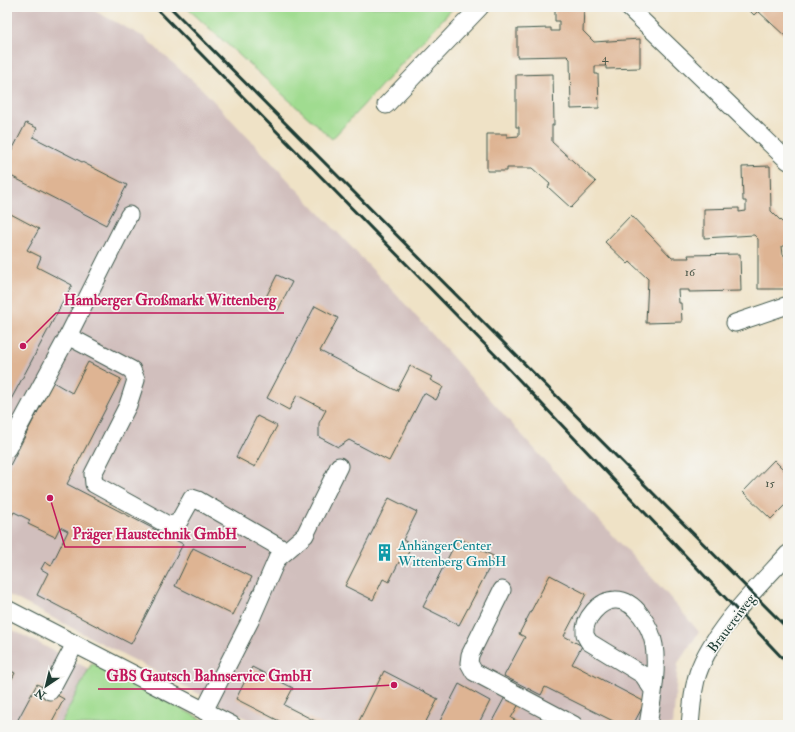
<svg xmlns="http://www.w3.org/2000/svg" width="795" height="732" font-family="'IM FELL Double Pica',serif">
  <rect width="100%" height="100%" fill="#f6f6f2"/>
  <filter id="ink" filterUnits="userSpaceOnUse"><feTurbulence type="fractalNoise" baseFrequency=".025" numOctaves="2"/><feDisplacementMap in="SourceGraphic" scale="8" xChannelSelector="R" yChannelSelector="G"/><feConvolveMatrix kernelMatrix="1 2 1 2 8 2 1 2 1" color-interpolation-filters="sRGB"/></filter>
  <filter id="wash" filterUnits="userSpaceOnUse"><feTurbulence type="fractalNoise" baseFrequency=".012" numOctaves="4" result="noise"/><feDisplacementMap in="SourceGraphic" scale="16" xChannelSelector="R" yChannelSelector="G"/><feGaussianBlur stdDeviation="0.9" result="paint"/><feColorMatrix in="noise" values="0 0 0 0 0 0 0 0 0 0 0 0 0 0 0 0 0 1.4 0 .05"/><feComposite in="paint" operator="in"/></filter>
  <g filter="url(#wash)">
    <rect width="100%" height="100%" fill="#efe2c6"/>
    <g fill="#d1bfbd">
      <path d="M7,7H87L144,37L205,92L406,305L564,482L667,594L699,632L678,663L673,725H259L7,594Z"/>
      <path d="M7,627L89,669L60,725H7Z"/>
    </g>
    <g fill="#a0dc90" stroke="#608c62">
      <path d="M186,7H454L332,139Z"/>
      <path d="M92,663L213,725H60Z"/>
    </g>
    <g id="blocks">
      <g fill="#deb493">
        <path d="M555,7H584L583,31L594,42L640,39V68L606,69V66H595V74H598L599,108L571,109L570,59L567,56L517,57V29L551,28V31H559V21H555Z"/>
        <path d="M746,7H788V33L785,36L758,11L754,15Z"/>
        <path d="M553,74L554,125H552V142L596,182L571,208L548,187L550,184L532,168H507V171H487V134H507V137L519,136V127H516V75Z"/>
        <path d="M26,123L37,128L33,137L127,185L106,225L7,174V160Z"/>
        <path d="M770,166L771,211L782,222H788V246H782L783,255H785L786,289H758V239L754,235L704,238V209L739,208V212L746,211V201H743L742,167Z"/>
        <path d="M7,212L39,229L27,250L41,257L37,267L72,285L7,407Z"/>
        <path d="M631,215L672,258H689L688,255L740,254L741,291L689,292V290H678L679,303H681L682,322L646,323L648,279L630,262L628,264L605,242Z"/>
        <path d="M277,275L292,282L278,310L263,303Z"/>
        <path d="M315,306L338,318L320,351L397,391L410,366L432,377L430,380L443,387L436,400L424,393L389,461L349,440L338,447L319,437V423L326,410L297,395L289,410L267,398Z"/>
        <path d="M88,362L121,379L67,484L183,544L131,644L37,595L48,573L41,569L45,562L51,566L68,531L60,527L55,537L28,524L30,520L14,512L7,524V471L53,382L72,393Z"/>
        <path d="M257,416L277,426L255,467L236,457Z"/>
        <path d="M774,460L788,474V502L771,519L743,492Z"/>
        <path d="M389,498L417,512L403,540L412,545L403,564L399,562L389,582L383,579L373,600L345,586Z"/>
        <path d="M458,538L495,557L459,625L423,607Z"/>
        <path d="M193,548L252,577L233,615L175,586Z"/>
        <path d="M550,575L586,594L564,636L582,646L572,664L645,702L633,725H621L545,687L541,695L504,676L525,637L519,634Z"/>
        <path d="M252,667L293,688L284,705L323,725H287L236,699Z"/>
        <path d="M7,669L15,673L7,688Z"/>
        <path d="M384,671L438,699L424,725H357Z"/>
        <path d="M37,684L64,699L50,725H15Z"/>
        <path d="M459,684L490,701L478,725H438Z"/>
        <path d="M505,697L519,704L511,718L524,725H490Z"/>
      </g>
    </g>
  </g>
  <g filter="url(#ink)">
    <use href="#blocks" fill-opacity="0" stroke="#3e564a" stroke-width="1"/>
    <g fill="none" stroke-linecap="round" stroke-linejoin="round">
      <defs>
        <g id="minor">
          <path d="M628,7L788,161"/>
          <path d="M386,105L480,7"/>
          <path d="M735,323L788,305"/>
          <path d="M68,336L132,370L136,380L128,405L93,474L94,484L168,525L178,523L192,498L198,500L286,551"/>
          <path d="M7,449L68,336L129,215"/>
          <path d="M502,590L470,655L469,663L474,672L574,725"/>
          <path d="M7,609L232,725"/>
          <path d="M50,691L75,644"/>
          <path d="M204,711L250,621L277,559L305,535L339,466"/>
          <path d="M648,725C652,700 658,671 654,645C651,628 636,599 615,600C600,600 583,619 585,634C585,636 588,640 589,642L643,675L653,690"/>
          <path d="M690,725C692,708 692,690 698,673C713,630 757,588 788,554"/>
        </g>
      </defs>
      <use href="#minor" stroke="#3e564a" stroke-width="19"/>
      <use href="#minor" stroke="#fff" stroke-width="17"/>
      <g stroke="#1f3d34" stroke-width="3">
        <path d="M155,7L505,365L788,664"/>
        <path d="M170,7L788,629"/>
      </g>
    </g>
  </g>
  <defs>
    <symbol id="building-bare" viewBox="-9 -9 18 18"><path d="M-4-6H4V6H1V3H-1V6H-4ZM-2.5-4.3h1.7v1.8h-1.7ZM.8-4.3h1.7v1.8H.8ZM-2.5-1h1.7V.8h-1.7ZM.8-1h1.7V.8H.8Z" fill="#0f9aa8" stroke="#f6f6f2" stroke-width="2.5" paint-order="stroke"/></symbol>
  </defs>
  <g fill-rule="evenodd">
    <use href="#building-bare" x="372" y="540" width="25" height="25"/>
  </g>
  <g text-anchor="middle" stroke-width="3.5" stroke-linejoin="round" paint-order="stroke">
    <g font-size="12" fill="#4f5b4c">
      <text x="605" y="62">4</text>
      <text x="690" y="276">16</text>
      <text x="770" y="487">15</text>
    </g>
    <g font-size="14" fill="#0d838f" stroke="#f6f6f2" text-anchor="start">
      <text x="398" y="550">AnhängerCenter<tspan x="398" dy="16">Wittenberg GmbH</tspan></text>
    </g>
    <g font-size="14" fill="#1f3d34" stroke="#f6f6f2">
      <text transform="translate(731 623) rotate(-53)" y="5">Brauereiweg</text>
    </g>
  </g>
  <path fill="none" stroke="#c2185b" stroke-width="1.5" d="M23 346L56 313H284M50 498L65 547H246M394 685L320 689H98"/>
  <g fill="#c2185b" stroke="#f6f6f2" stroke-width="1.5">
    <circle cx="23" cy="346" r="4"/>
    <circle cx="50" cy="498" r="4"/>
    <circle cx="394" cy="685" r="4"/>
  </g>
  <g font-size="15" text-anchor="middle" font-weight="bold" fill="#c2185b" stroke="#f6f6f2" stroke-width="3.5" stroke-linejoin="round" paint-order="stroke">
    <text x="170" y="305">Hamberger Großmarkt Wittenberg</text>
    <text x="155" y="539">Präger Haustechnik GmbH</text>
    <text x="209" y="681">GBS Gautsch Bahnservice GmbH</text>
  </g>
  <rect width="795" height="732" fill="none" stroke="#f6f6f2" stroke-width="24"/>
  <g transform="translate(46 686) rotate(215)" stroke="#f6f6f2" stroke-width="3" paint-order="stroke">
  <path d="M0-3L7 15L0 10L-7 15Z" fill="#1f3d34"/>
  <text y="-6" font-size="11" font-weight="bold" text-anchor="middle" fill="#1f3d34">N</text>
  </g>
</svg>
